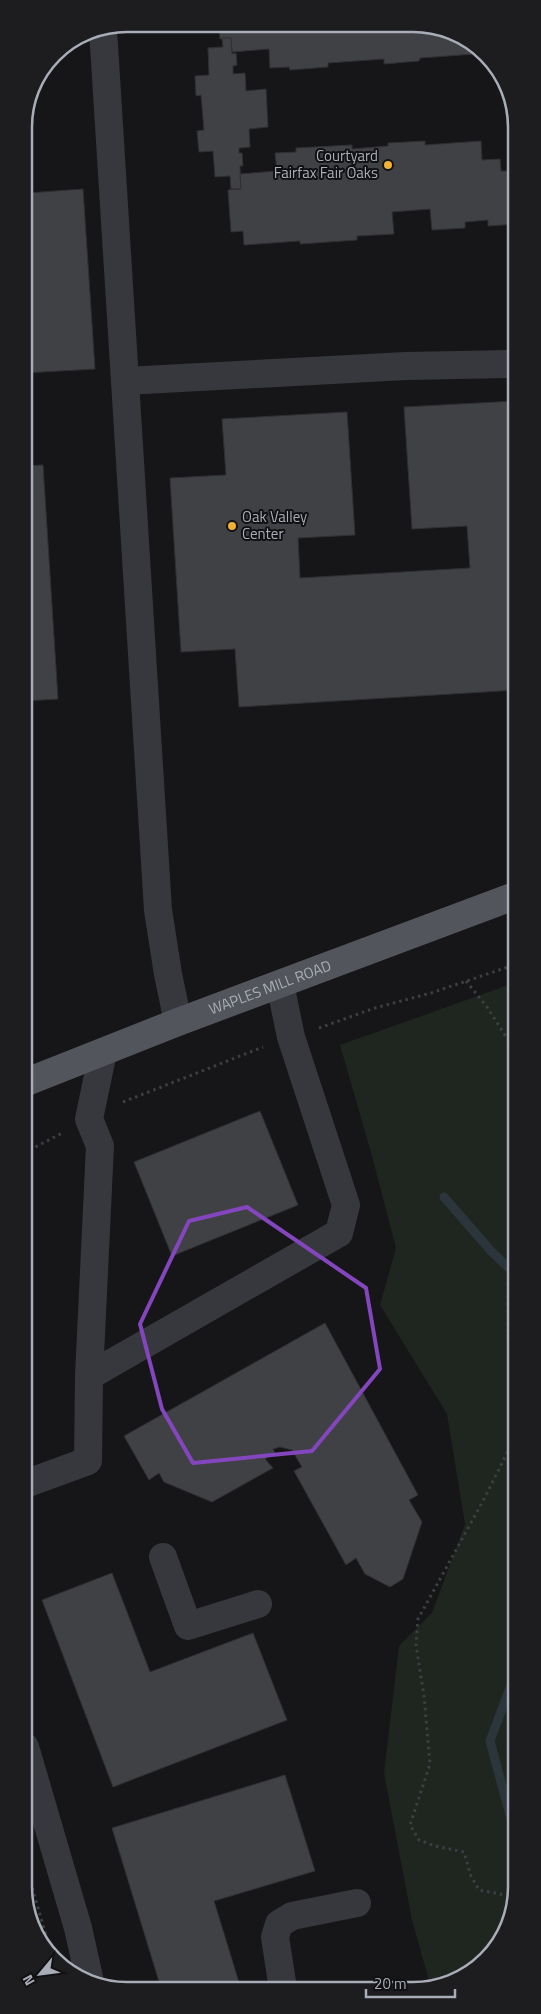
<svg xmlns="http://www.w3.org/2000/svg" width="541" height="2014" font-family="'Titillium Web',sans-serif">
  <rect width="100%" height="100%" fill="#161618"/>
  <path fill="#1e261f" d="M517,982V1893L491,1955L460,1979L431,1988L412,1920L384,1773L399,1646L432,1613L465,1524L447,1414L380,1305L396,1248L372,1156L340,1045Z"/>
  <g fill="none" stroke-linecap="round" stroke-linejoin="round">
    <g stroke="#2c353c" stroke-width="9">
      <path d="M444,1197L491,1251L517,1276"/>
      <path d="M517,1679L511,1685L490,1741L517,1841"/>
    </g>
  </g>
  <g fill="#404145" stroke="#303034">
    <path d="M219,24L434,26L475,48V54L420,58L419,61L384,64V59L328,63V67L290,70L289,67L270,68L269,49L232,52L231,38L220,39Z"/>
    <path d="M222,38H231L232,54L236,53L237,65L233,66V74L245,73L246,91L266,89L268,127L249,129L250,147L239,148V153H242L243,166H240L241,189H231L230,176L215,177L213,151L199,152L197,131L204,130L201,95L196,96L195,76L209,75L208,48L223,47Z"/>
    <path d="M504,89L516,114V224L488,226V220L465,222V228L432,230L430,209L392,212L394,234L357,236V240L300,244V241L244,245L243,231L231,232L228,190L241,189L240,174L277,171L275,153L296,152V148L352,145V149L388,146V143L425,141V145L481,141L482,160L500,159L501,171H513L510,126H507Z"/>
    <path d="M24,142L28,193L83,189L95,369L24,373Z"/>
    <path d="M516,401L517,690L239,707L235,649L181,652L170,478L226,475L222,419L347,412L355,535L298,538L300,578L470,568L467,526L412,529L404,407Z"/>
    <path d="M43,465L58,699L24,701V466Z"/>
    <path d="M260,1111L298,1205L172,1256L134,1162Z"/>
    <path d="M325,1323L418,1495L409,1500L422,1522L403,1579L390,1587L365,1574L356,1558L346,1565L294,1471L302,1467L292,1450L280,1447L273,1449L275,1453L265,1459L273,1468L212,1502L164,1482L159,1473L149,1480L124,1436Z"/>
    <path d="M112,1573L150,1672L253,1633L287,1720L113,1787L42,1600Z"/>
    <path d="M285,1775L315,1871L214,1901L241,1989L161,1988L112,1828Z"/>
  </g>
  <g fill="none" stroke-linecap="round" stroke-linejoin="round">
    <g stroke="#3d3f44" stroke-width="3" stroke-dasharray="2.5 4" stroke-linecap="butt">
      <path d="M466,981L487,1007L517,1054"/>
      <path d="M319,1028L375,1008L431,993L517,964"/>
      <path d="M123,1102L263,1047"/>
      <path d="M24,1153L64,1132"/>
      <path d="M25,1863L52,1956"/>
      <path d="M515,1897L479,1890L471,1876L464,1852L435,1846L419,1840L410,1825L430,1764L424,1696L416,1645L418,1619L483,1501L508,1451L513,1398L508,1336V1283L517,1223"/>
    </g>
    <g stroke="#37383d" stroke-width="28">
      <path d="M103,29L158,910L168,974L178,1022"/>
      <path d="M125,381L406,366L516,364"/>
      <path d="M103,1052L89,1119L100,1146L89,1376L339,1233L346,1205L291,1037L280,984"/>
      <path d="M25,1484L88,1461L89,1376"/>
      <path d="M163,1557L188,1626L258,1604"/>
      <path d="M25,1747L78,1928L89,1977"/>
      <path d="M283,1989L275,1937L279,1924L292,1916L357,1903"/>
    </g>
    <path stroke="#53555c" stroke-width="28" id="s1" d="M24,1083L178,1022L517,895"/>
  </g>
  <path fill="none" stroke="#8446be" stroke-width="4" stroke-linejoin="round" d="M247,1207L366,1288L380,1369L312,1451L193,1463L162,1409L140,1324L189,1221Z"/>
  <g fill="#f2b134" stroke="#111113" stroke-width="2">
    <circle cx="388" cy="165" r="5"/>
    <circle cx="232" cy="526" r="5"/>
  </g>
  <g text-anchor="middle" stroke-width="4" stroke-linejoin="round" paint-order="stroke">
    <g font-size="15" fill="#a8adb8" stroke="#111113" text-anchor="end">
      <text x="378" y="161">Courtyard<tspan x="378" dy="17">Fairfax Fair Oaks</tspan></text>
      <text x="242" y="522" text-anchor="start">Oak Valley<tspan x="242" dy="17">Center</tspan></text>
    </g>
    <g font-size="15" fill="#a8adb8" stroke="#111113">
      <text dy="5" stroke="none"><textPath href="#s1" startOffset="264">WAPLES MILL ROAD</textPath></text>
    </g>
  </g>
  <path d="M0 0H541V2014H0ZM127 32H413A95 95 0 0 1 508 127V1887A95 95 0 0 1 413 1982H127A95 95 0 0 1 32 1887V127A95 95 0 0 1 127 32Z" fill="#1d1d20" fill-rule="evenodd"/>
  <path fill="none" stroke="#a8adb8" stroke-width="2.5" d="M127 32H413A95 95 0 0 1 508 127V1887A95 95 0 0 1 413 1982H127A95 95 0 0 1 32 1887V127A95 95 0 0 1 127 32Z"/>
  <g transform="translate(40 1974) rotate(241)" stroke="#111113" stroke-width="4" paint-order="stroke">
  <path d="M0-4L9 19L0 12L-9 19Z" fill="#a8adb8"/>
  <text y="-8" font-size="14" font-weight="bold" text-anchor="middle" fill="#a8adb8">N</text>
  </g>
  <path d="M366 1989v8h89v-8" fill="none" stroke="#a8adb8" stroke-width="2.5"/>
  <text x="374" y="1989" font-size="15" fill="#a8adb8" stroke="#111113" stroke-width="4" paint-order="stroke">20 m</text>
</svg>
